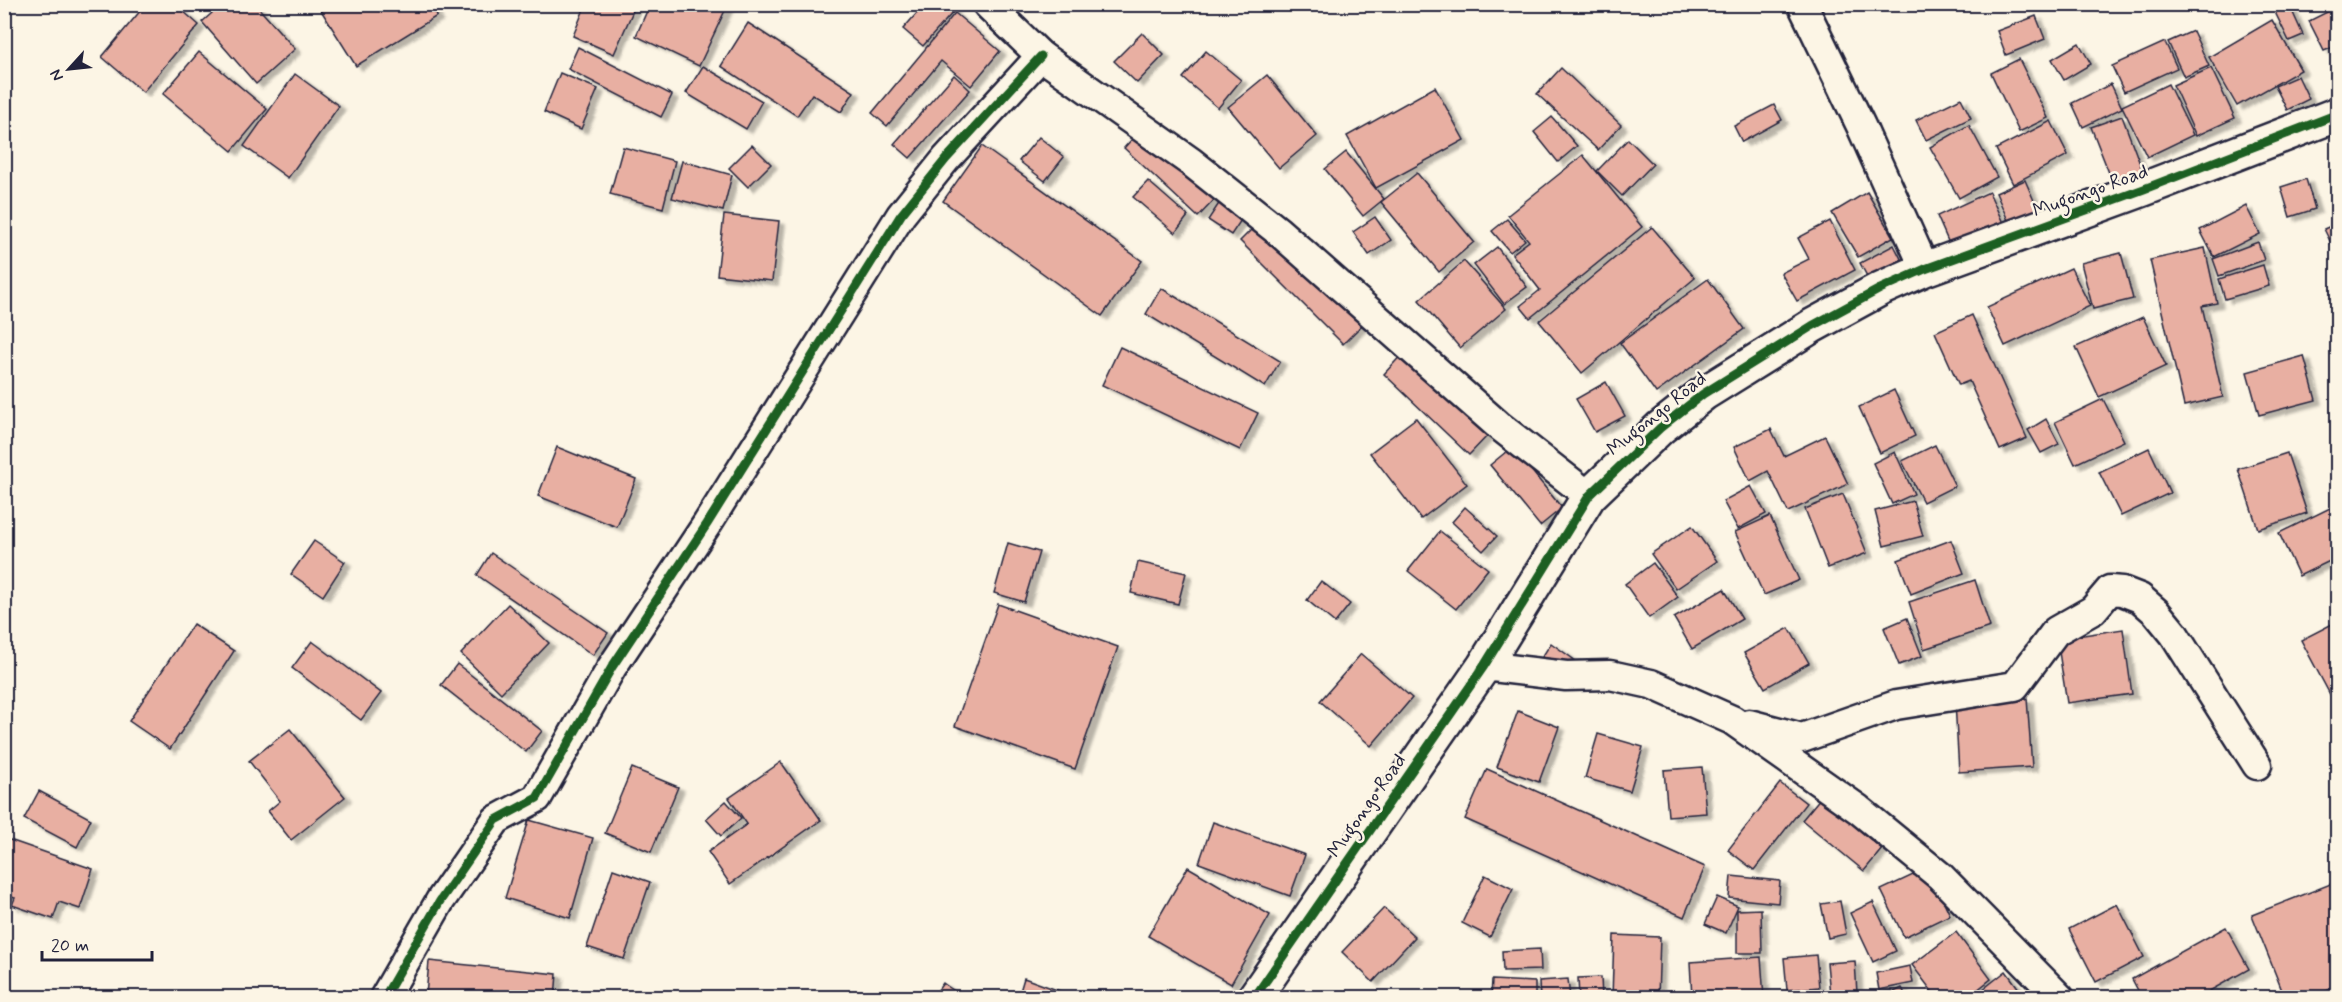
<svg xmlns="http://www.w3.org/2000/svg" width="2342" height="1002" font-family="Mynerve,sans-serif">
  <defs>
    <filter id="shadow"><feDropShadow dx="6" dy="4" stdDeviation="1.5" flood-color="#0004"/></filter>
  </defs>
  <rect width="100%" height="100%" fill="#fcf5e5"/>
  <filter id="ink" filterUnits="userSpaceOnUse"><feTurbulence type="fractalNoise" baseFrequency=".0167" numOctaves="2"/><feDisplacementMap in="SourceGraphic" scale="12" xChannelSelector="R" yChannelSelector="G"/><feConvolveMatrix kernelMatrix="1 2 1 2 8 2 1 2 1" color-interpolation-filters="sRGB"/></filter>
  <g filter="url(#ink)">
    <g fill="#e8afa2" stroke="#22223b" stroke-width="1.5" filter="url(#shadow)">
      <path d="M146,4H175L199,25L143,92L102,57Z"/>
      <path d="M222,4H255L295,49L256,84L202,22Z"/>
      <path d="M317,4H430L437,16L356,66Z"/>
      <path d="M586,4H636L614,54L573,36Z"/>
      <path d="M650,4H728L699,66L636,36Z"/>
      <path d="M925,4H946L954,11L923,46L903,29Z"/>
      <path d="M2271,4H2289L2303,35L2289,41Z"/>
      <path d="M2331,10L2338,23V45L2324,51L2309,21Z"/>
      <path d="M955,13L1000,51L971,86L941,61L887,126L872,113Z"/>
      <path d="M2036,16L2045,39L2006,55L1997,31Z"/>
      <path d="M2272,20L2301,70L2237,106L2209,57Z"/>
      <path d="M748,23L854,92L841,112L812,94L797,116L721,66Z"/>
      <path d="M2193,31L2209,66L2184,77L2168,42Z"/>
      <path d="M1142,33L1164,55L1137,83L1114,61Z"/>
      <path d="M2165,42L2177,68L2124,92L2112,66Z"/>
      <path d="M2079,43L2091,64L2064,80L2052,59Z"/>
      <path d="M578,47L672,95L661,117L568,69Z"/>
      <path d="M1206,51L1241,80L1218,108L1183,78Z"/>
      <path d="M199,52L267,109L232,151L163,94Z"/>
      <path d="M2019,59L2048,118L2019,132L1991,73Z"/>
      <path d="M703,66L762,101L746,129L686,93Z"/>
      <path d="M1561,68L1621,125L1598,150L1537,94Z"/>
      <path d="M2211,68L2235,118L2196,136L2173,85Z"/>
      <path d="M560,73L598,89L581,129L544,112Z"/>
      <path d="M295,74L339,106L288,178L244,146Z"/>
      <path d="M954,75L970,90L910,158L894,144Z"/>
      <path d="M1267,75L1317,136L1279,168L1228,107Z"/>
      <path d="M2298,76L2309,99L2287,110L2275,86Z"/>
      <path d="M2111,84L2122,108L2083,127L2072,103Z"/>
      <path d="M2168,84L2193,135L2147,157L2122,106Z"/>
      <path d="M1435,87L1464,140L1376,188L1347,136Z"/>
      <path d="M1961,98L1971,118L1926,140L1916,120Z"/>
      <path d="M1774,105L1782,120L1742,142L1734,126Z"/>
      <path d="M2122,116L2143,172L2113,183L2091,127Z"/>
      <path d="M1552,117L1577,146L1558,162L1534,132Z"/>
      <path d="M2051,121L2068,155L2013,184L1996,149Z"/>
      <path d="M1969,125L1997,177L1959,198L1930,147Z"/>
      <path d="M1141,129L1215,199L1198,217L1124,148Z"/>
      <path d="M1039,137L1064,157L1045,181L1019,161Z"/>
      <path d="M1628,139L1653,164L1622,196L1597,171Z"/>
      <path d="M752,145L771,164L748,187L729,168Z"/>
      <path d="M982,146L1142,261L1102,316L943,201Z"/>
      <path d="M623,147L675,161L663,208L610,194Z"/>
      <path d="M1346,152L1384,199L1363,216L1325,169Z"/>
      <path d="M1583,155L1642,227L1530,318L1520,306L1540,290L1512,254L1529,241L1508,215Z"/>
      <path d="M682,161L732,175L723,211L672,198Z"/>
      <path d="M1417,173L1474,242L1439,272L1381,202Z"/>
      <path d="M2306,179L2315,209L2290,217L2281,187Z"/>
      <path d="M2025,180L2039,212L2010,225L1996,193Z"/>
      <path d="M1148,181L1188,216L1175,233L1133,197Z"/>
      <path d="M1867,192L1893,237L1858,257L1832,213Z"/>
      <path d="M1989,192L2003,223L1951,248L1937,216Z"/>
      <path d="M1222,199L1245,214L1231,235L1208,220Z"/>
      <path d="M2246,206L2260,234L2214,257L2200,230Z"/>
      <path d="M724,215L779,221L772,281L717,275Z"/>
      <path d="M1375,217L1391,240L1369,255L1353,232Z"/>
      <path d="M1507,219L1525,240L1510,252L1492,231Z"/>
      <path d="M1261,220L1365,322L1343,344L1240,241Z"/>
      <path d="M1830,221L1855,270L1797,301L1781,273L1809,259L1798,238Z"/>
      <path d="M2338,223V257L2324,229Z"/>
      <path d="M1652,227L1695,278L1582,373L1539,321Z"/>
      <path d="M2258,242L2264,260L2219,276L2213,259Z"/>
      <path d="M1894,245L1902,261L1868,278L1860,263Z"/>
      <path d="M1497,247L1527,287L1504,304L1474,265Z"/>
      <path d="M2205,248L2217,303L2202,306L2223,397L2184,406L2150,260Z"/>
      <path d="M2121,253L2133,299L2093,309L2081,263Z"/>
      <path d="M1464,261L1506,309L1460,348L1419,300Z"/>
      <path d="M2263,265L2269,286L2225,299L2219,279Z"/>
      <path d="M2071,268L2090,306L2005,346L1987,307Z"/>
      <path d="M1708,279L1744,329L1656,393L1620,343Z"/>
      <path d="M1161,288L1280,361L1265,387L1146,314Z"/>
      <path d="M1972,315L2027,438L2000,450L1969,381L1959,385L1935,332Z"/>
      <path d="M2143,317L2166,366L2099,397L2076,347Z"/>
      <path d="M1120,347L1258,413L1240,450L1102,385Z"/>
      <path d="M1404,352L1490,433L1469,455L1384,374Z"/>
      <path d="M2304,356L2316,400L2259,415L2247,372Z"/>
      <path d="M1606,382L1625,416L1595,432L1576,399Z"/>
      <path d="M1894,390L1915,436L1880,453L1859,407Z"/>
      <path d="M2103,399L2124,441L2075,464L2055,422Z"/>
      <path d="M1416,418L1467,484L1421,519L1370,453Z"/>
      <path d="M2046,419L2059,444L2041,453L2028,430Z"/>
      <path d="M1771,429L1784,456L1825,436L1848,484L1788,512L1768,471L1750,481L1734,447Z"/>
      <path d="M1935,445L1955,486L1923,502L1902,461Z"/>
      <path d="M557,447L636,479L617,527L538,496Z"/>
      <path d="M1512,447L1562,508L1540,526L1490,465Z"/>
      <path d="M2149,448L2170,493L2121,516L2099,472Z"/>
      <path d="M1895,452L1914,494L1892,504L1873,463Z"/>
      <path d="M2287,453L2307,513L2258,529L2238,469Z"/>
      <path d="M1751,486L1766,514L1738,529L1723,501Z"/>
      <path d="M1843,494L1867,553L1828,568L1805,509Z"/>
      <path d="M1913,501L1923,536L1884,546L1875,511Z"/>
      <path d="M1465,507L1497,536L1483,551L1452,522Z"/>
      <path d="M2330,508L2338,524V557L2299,576L2279,533Z"/>
      <path d="M1770,516L1799,580L1764,595L1735,532Z"/>
      <path d="M1692,526L1717,561L1676,589L1651,554Z"/>
      <path d="M1440,531L1488,569L1456,609L1408,571Z"/>
      <path d="M1951,540L1964,573L1911,594L1898,560Z"/>
      <path d="M314,541L345,562L323,596L291,574Z"/>
      <path d="M1008,543L1039,552L1024,602L994,593Z"/>
      <path d="M491,553L608,633L593,655L477,575Z"/>
      <path d="M1138,562L1186,573L1178,604L1131,593Z"/>
      <path d="M1653,563L1678,597L1649,618L1625,584Z"/>
      <path d="M1975,580L1990,627L1924,649L1909,602Z"/>
      <path d="M1321,581L1350,604L1335,623L1307,600Z"/>
      <path d="M1724,589L1742,619L1692,649L1674,618Z"/>
      <path d="M508,604L549,643L501,693L461,654Z"/>
      <path d="M998,604L1118,647L1075,769L955,726Z"/>
      <path d="M1907,618L1922,656L1899,665L1884,628Z"/>
      <path d="M2338,621V700L2334,702L2301,640Z"/>
      <path d="M193,624L234,651L170,749L129,721Z"/>
      <path d="M1789,628L1809,663L1765,688L1744,653Z"/>
      <path d="M2123,629L2132,694L2067,703L2057,639Z"/>
      <path d="M312,641L381,693L361,720L292,668Z"/>
      <path d="M1551,643L1576,661L1562,682L1537,665Z"/>
      <path d="M1361,654L1412,698L1371,746L1320,701Z"/>
      <path d="M457,664L542,731L526,752L441,685Z"/>
      <path d="M2027,698L2032,767L1959,772L1955,702Z"/>
      <path d="M1518,711L1559,727L1539,782L1497,767Z"/>
      <path d="M290,729L345,797L291,840L268,811L280,801L249,761Z"/>
      <path d="M1598,734L1643,747L1630,791L1585,778Z"/>
      <path d="M781,762L821,820L730,884L708,852L747,824L729,798Z"/>
      <path d="M1702,767L1706,813L1668,816L1664,770Z"/>
      <path d="M632,768L678,787L651,852L605,833Z"/>
      <path d="M1487,769L1705,867L1684,917L1465,819Z"/>
      <path d="M1780,783L1806,803L1754,870L1728,850Z"/>
      <path d="M39,791L91,819L77,847L24,819Z"/>
      <path d="M1821,797L1882,849L1864,871L1802,820Z"/>
      <path d="M726,801L741,818L721,836L706,819Z"/>
      <path d="M529,820L593,838L570,918L505,898Z"/>
      <path d="M1213,822L1305,855L1290,896L1199,863Z"/>
      <path d="M4,838L93,869L80,909L59,902L53,919L12,905L15,898L4,895Z"/>
      <path d="M1188,867L1270,915L1231,984L1148,936Z"/>
      <path d="M1928,868L1950,915L1904,937L1881,890Z"/>
      <path d="M613,869L650,882L624,959L587,947Z"/>
      <path d="M1485,875L1513,889L1490,937L1462,923Z"/>
      <path d="M1731,876L1780,881L1778,903L1729,898Z"/>
      <path d="M2338,881V986L2310,998H2285L2252,915Z"/>
      <path d="M1717,897L1738,906L1726,933L1705,924Z"/>
      <path d="M1840,901L1846,934L1828,938L1821,904Z"/>
      <path d="M1873,902L1896,951L1873,962L1850,913Z"/>
      <path d="M2117,904L2144,957L2096,982L2069,929Z"/>
      <path d="M1384,908L1415,937L1373,982L1342,952Z"/>
      <path d="M1761,909L1762,953H1737V910Z"/>
      <path d="M2226,927L2249,969L2197,998H2142L2132,979Z"/>
      <path d="M1956,932L1991,979L1967,998H1937L1912,965Z"/>
      <path d="M1614,935L1660,937L1658,998H1612Z"/>
      <path d="M1540,949L1541,970L1503,971L1502,951Z"/>
      <path d="M1816,955L1819,987L1787,990L1784,958Z"/>
      <path d="M1761,957L1764,998H1692L1690,962Z"/>
      <path d="M429,961L557,974L555,998L426,996Z"/>
      <path d="M1855,961L1857,993L1830,995L1827,963Z"/>
      <path d="M1910,966L1913,983L1879,990L1876,973Z"/>
      <path d="M2006,971L2019,989L2009,998H1972Z"/>
      <path d="M1601,977L1602,998H1579L1578,978Z"/>
      <path d="M1024,978L1079,998H1018Z"/>
      <path d="M1568,979L1570,998H1540L1539,981Z"/>
      <path d="M1492,980L1535,982V998H1491Z"/>
      <path d="M943,983L964,998H932Z"/>
      <path d="M1902,988L1907,998H1882Z"/>
    </g>
    <g fill="none" stroke-linecap="round" stroke-linejoin="round">
      <defs>
        <g id="street">
          <path d="M987,4L1041,56L1191,162L1278,231L1498,425L1589,496"/>
          <path d="M1802,4L1861,126L1925,269"/>
          <path d="M1484,666L1566,676L1610,675L1651,684L1732,720L1858,809L1940,876L2060,998"/>
          <path d="M1749,724L1802,738L1896,705L2015,686L2056,631L2093,610L2110,590L2122,591L2140,598L2156,612L2174,634L2257,765"/>
          <path d="M384,998L440,901L496,820L537,798L612,667L707,524L901,215L946,159L1041,56"/>
        </g>
        <path id="secondary" d="M1254,998L1484,666L1589,496L1660,428L1703,394L1812,326L1880,289L1925,269L2144,189L2338,114"/>
      </defs>
      <use href="#street" stroke="#22223b" stroke-width="33"/>
      <use href="#secondary" stroke="#22223b" stroke-width="38"/>
      <use href="#street" stroke="#fcf5e5" stroke-width="28"/>
      <use href="#secondary" stroke="#fcf5e5" stroke-width="33"/>
      <defs>
        <g id="cycleway">
          <path d="M384,998L440,901L496,820L537,798L612,667L707,524L901,215L946,159L1041,56"/>
          <path d="M1254,998L1484,666L1589,496L1660,428L1703,394L1812,326L1880,289L1925,269L2144,189L2338,114"/>
        </g>
      </defs>
      <use href="#cycleway" stroke="#fcf5e5" stroke-width="13"/>
      <use href="#cycleway" stroke="#1b5e20" stroke-width="9"/>
    </g>
  </g>
  <g text-anchor="middle" stroke-width="5" stroke-linejoin="round" paint-order="stroke">
    <g font-size="20" fill="#22223b" stroke="#fcf5e5">
      <text transform="translate(2090 190) rotate(-20)" y="7">Mugongo Road</text>
      <text transform="translate(1656 413) rotate(-39)" y="7">Mugongo Road</text>
      <text transform="translate(1366 805) rotate(-55)" y="7">Mugongo Road</text>
    </g>
  </g>
  <rect width="2342" height="1002" fill="none" stroke="#fcf5e5" stroke-width="24"/>
  <rect x="12" y="12" width="2318" height="978" fill="none" stroke="#22223b" stroke-width="2" filter="url(#ink)"/>
  <g transform="translate(69 69) rotate(243)" stroke="#fcf5e5" stroke-width="4.5" paint-order="stroke">
  <path d="M0-4.5L10 22L0 15L-10 22Z" fill="#22223b"/>
  <text y="-9" font-size="16" font-weight="bold" text-anchor="middle" fill="#22223b">N</text>
  </g>
  <path d="M42 951v9h110v-9" fill="none" stroke="#22223b" stroke-width="3"/>
  <text x="51" y="951" font-size="18" fill="#22223b" stroke="#fcf5e5" stroke-width="4.5" paint-order="stroke">20 m</text>
</svg>
